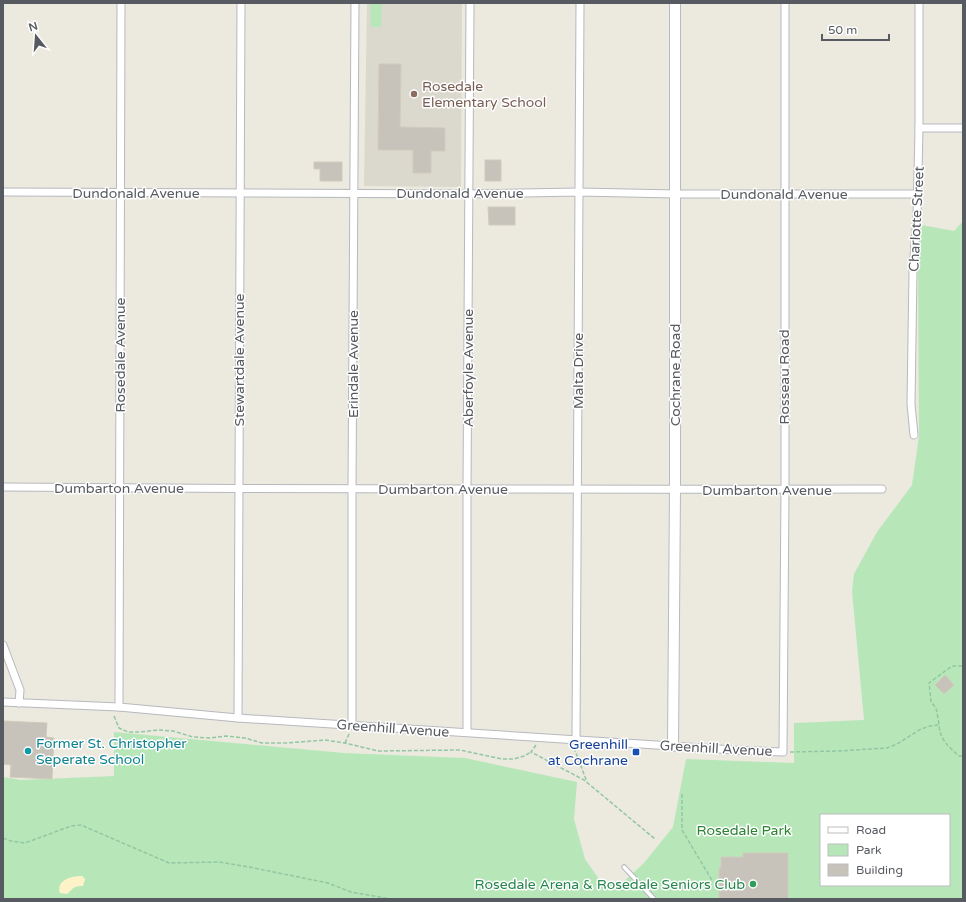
<svg xmlns="http://www.w3.org/2000/svg" width="966" height="902" font-family="'Varela Round',sans-serif">
  <rect width="100%" height="100%" fill="#ece9de"/>
  <path fill="#dbd8cd" d="M367,3H462L461,187L364,186Z"/>
  <g fill="#b7e7b9" fill-rule="evenodd">
    <path d="M370,3H382L381,27H371Z"/>
    <path d="M963,221V899H3V777L21,780L114,776V732L344,753L465,758L577,782L574,819L585,859L601,882L621,884L644,863L673,827L686,759L794,763V723L864,720L852,591L854,574L877,532L912,485L919,436L918,263L922,225L954,231ZM821,815H949V885H821Z"/>
  </g>
  <path fill="#fdf2c8" d="M82,876L85,879L83,886C73,886 74,888 67,894L60,893C56,880 71,876 82,876Z"/>
  <g fill="#c7c3bb" stroke="#d1cbbc">
    <path d="M379,64H401L400,127L445,128V151H431V173H413V150H378Z"/>
    <rect x="485" y="160" width="16" height="21"/>
    <path d="M314,162H342V181H320V169H314Z"/>
    <path d="M488,207H515V225H489Z"/>
    <path d="M945,675L954,685L944,694L935,685Z"/>
    <path d="M3,721L47,723L46,737L54,738L52,779L10,777L11,765L3,764Z"/>
    <path d="M743,853H788V899H719V868H721V857H743Z"/>
  </g>
  <g fill="none" stroke-linecap="round" stroke-linejoin="round">
    <defs>
      <path id="lane" d="M624,867L654,899"/>
      <g id="street">
        <path d="M919,128H963"/>
        <path d="M3,192L469,194L579,192L676,194H918"/>
        <path d="M914,435L911,404L913,271L917,216L919,128V3"/>
        <path d="M3,487C158,489 312,488 467,489C605,489 744,490 882,489"/>
        <path d="M3,645L20,690L19,703"/>
        <path d="M3,702L119,707L238,718L734,750L783,752L785,490V3"/>
        <path d="M119,707L121,3"/>
        <path d="M238,718L241,3"/>
        <path d="M352,725V489L355,3"/>
        <path d="M467,732V489L470,3"/>
        <path d="M576,740L580,3"/>
      </g>
      <path id="secondary" d="M673,746L675,490V3"/>
    </defs>
    <use href="#lane" stroke="#b6b9bf" stroke-width="5.5"/>
    <use href="#street" stroke="#b6b9bf" stroke-width="9"/>
    <use href="#secondary" stroke="#b7bbc2" stroke-width="12"/>
    <g stroke="#91c7a2" stroke-width="1.5" stroke-dasharray="4 2" stroke-linecap="butt">
      <path d="M114,716L119,728L128,732H139L159,730L173,731L193,737L210,738L226,736L245,738L262,743H287L325,740L345,743L378,751L460,750L502,759H514L524,756L531,752"/>
      <path d="M939,724L936,708L931,702L929,683L952,666H963"/>
      <path d="M345,743L349,734"/>
      <path d="M536,745L531,752L584,780L655,839"/>
      <path d="M574,748L587,782"/>
      <path d="M790,752L838,751L887,748L897,744L921,729L930,726L939,725C940,740 949,747 959,756H963"/>
      <path d="M682,794V830L713,882"/>
      <path d="M3,838L11,841L25,843L71,826L81,825L169,863L219,862L249,867L328,883L351,892L391,899"/>
    </g>
    <use href="#lane" stroke="#fff" stroke-width="3.5"/>
    <use href="#street" stroke="#fff" stroke-width="7"/>
    <use href="#secondary" stroke="#fff" stroke-width="10"/>
  </g>
  <circle fill="#8d6e63" stroke="#fff" stroke-width="1.5" cx="414" cy="94" r="4"/>
  <circle fill="#0f9aa8" stroke="#fff" stroke-width="1.5" cx="28" cy="751" r="4"/>
  <rect fill="#1a4fb4" stroke="#fff" stroke-width="1.5" x="632" y="748" width="8" height="8" rx="2"/>
  <circle fill="#2e9e5b" stroke="#fff" stroke-width="1.5" cx="753" cy="884" r="4"/>
  <g text-anchor="middle" stroke-width="3" stroke-linejoin="round" paint-order="stroke">
    <g font-size="14" fill="#785e54" stroke="#fff" text-anchor="start">
      <text x="422" y="91">Rosedale<tspan x="422" dy="16">Elementary School</tspan></text>
    </g>
    <g font-size="14" fill="#575b61" stroke="#fff">
      <text x="136" y="198">Dundonald Avenue</text>
      <text x="460" y="198">Dundonald Avenue</text>
      <text x="784" y="199">Dundonald Avenue</text>
      <text transform="translate(916 219) rotate(-87)" y="5">Charlotte Street</text>
      <text transform="translate(120 355) rotate(-90)" y="5">Rosedale Avenue</text>
      <text transform="translate(239 360) rotate(-90)" y="5">Stewartdale Avenue</text>
      <text transform="translate(353 364) rotate(-90)" y="5">Erindale Avenue</text>
      <text transform="translate(468 368) rotate(-90)" y="5">Aberfoyle Avenue</text>
      <text transform="translate(578 371) rotate(-90)" y="5">Malta Drive</text>
      <text transform="translate(675 375) rotate(-90)" y="5">Cochrane Road</text>
      <text transform="translate(784 377) rotate(-90)" y="5">Rosseau Road</text>
      <text x="119" y="493">Dumbarton Avenue</text>
      <text x="443" y="494">Dumbarton Avenue</text>
      <text x="767" y="495">Dumbarton Avenue</text>
      <text transform="translate(393 728) rotate(4)" y="5">Greenhill Avenue</text>
      <text transform="translate(716 748) rotate(3)" y="5">Greenhill Avenue</text>
    </g>
    <g font-size="14" fill="#0d838f" stroke="#fff" text-anchor="start">
      <text x="36" y="748">Former St. Christopher<tspan x="36" dy="16">Seperate School</tspan></text>
    </g>
    <g font-size="14" fill="#164399" stroke="#fff" text-anchor="end">
      <text x="628" y="749">Greenhill<tspan x="628" dy="16">at Cochrane</tspan></text>
    </g>
    <g font-size="14" fill="#2d8333" stroke="#fff">
      <text x="744" y="835">Rosedale Park</text>
    </g>
    <g font-size="14" fill="#27864d" stroke="#fff" text-anchor="end">
      <text x="745" y="889">Rosedale Arena &amp; Rosedale Seniors Club</text>
    </g>
  </g>
  <rect width="966" height="902" fill="none" stroke="#575b61" stroke-width="8"/>
  <rect x="820" y="814" width="130" height="72" fill="#ffffff" stroke="#bcbdc0"/>
  <rect x="828" y="827" width="20" height="6" fill="#ffffff" stroke="#bcbdc0"/>
  <text x="856" y="834" font-size="12" fill="#575b61">Road</text>
  <rect x="828" y="844" width="20" height="12" fill="#b7e7b9" stroke="#bcbdc0"/>
  <text x="856" y="854" font-size="12" fill="#575b61">Park</text>
  <rect x="828" y="864" width="20" height="12" fill="#c7c3bb" stroke="#bcbdc0"/>
  <text x="856" y="874" font-size="12" fill="#575b61">Building</text>
  <g transform="translate(36 36) rotate(343)" stroke="#ffffff" stroke-width="3" paint-order="stroke">
  <path d="M0-3L7 15L0 10L-7 15Z" fill="#575b61"/>
  <text y="-6" font-size="11" font-weight="bold" text-anchor="middle" fill="#575b61">N</text>
  </g>
  <path d="M822 34v6h67v-6" fill="none" stroke="#575b61" stroke-width="2"/>
  <text x="828" y="34" font-size="12" fill="#575b61" stroke="#ffffff" stroke-width="3" paint-order="stroke">50 m</text>
</svg>
